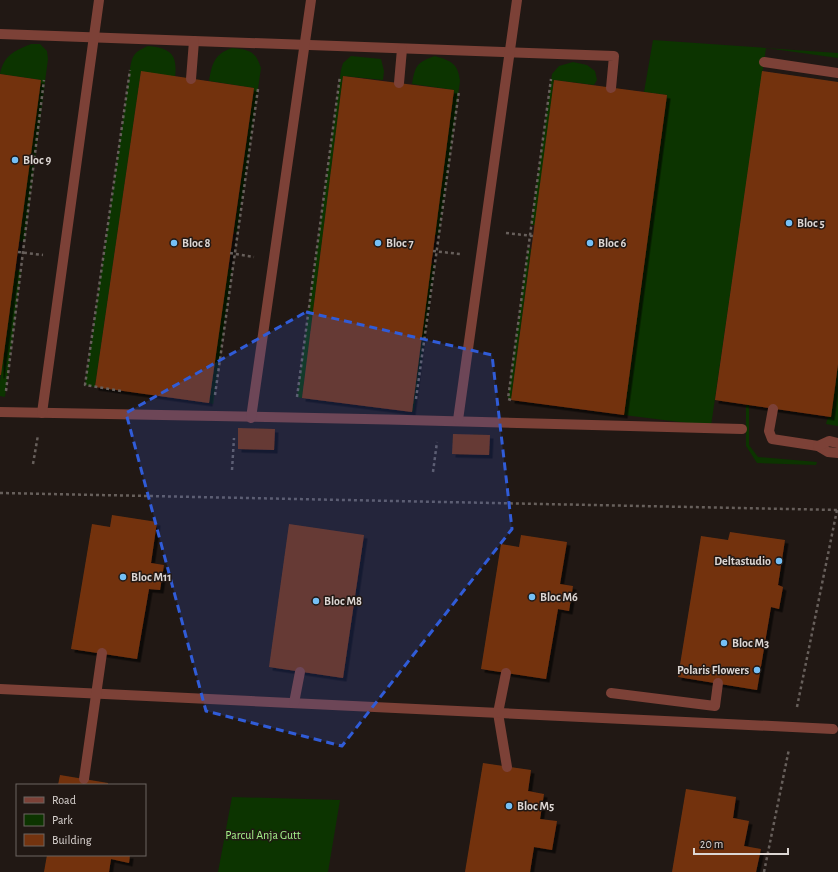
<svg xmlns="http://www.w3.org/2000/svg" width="838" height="872" font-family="'Alegreya Sans',sans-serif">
  <defs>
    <filter id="shadow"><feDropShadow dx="3.5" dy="3.5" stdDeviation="0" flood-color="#0009"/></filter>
  </defs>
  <rect width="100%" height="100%" fill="#211814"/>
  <g fill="#0c3400">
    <path d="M653,40L838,53V58L766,48L711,426L624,415L667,95L644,92Z"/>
    <path d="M31,44H40L47,51L48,59L24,242L19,241L41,80L0,74C4,55 14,51 31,44Z"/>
    <path d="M148,46C170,48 178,54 175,77L141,72L95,387L85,385L130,70C132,55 134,52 148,46Z"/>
    <path d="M232,48C249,50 255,50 261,68L237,233L234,232L254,88L209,81C212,64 214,54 232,48Z"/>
    <path d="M351,56L381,59L384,71L383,80L343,76L302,398L297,397L341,70L343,63Z"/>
    <path d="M435,56C451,61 458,63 460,81L439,235H435L454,90L412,84C415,66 417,62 435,56Z"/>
    <path d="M573,62L587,65L595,71L597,80L594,85L554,80L535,225H531L552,74L559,66Z"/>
    <path d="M528,248L531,249L511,400L508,399Z"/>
    <path d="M431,264H435L414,412H412Z"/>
    <path d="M228,268L232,270L213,404L209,403Z"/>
    <path d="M15,270H21L5,397L0,396V382Z"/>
    <path d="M838,364V426L826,424L828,417H831Z"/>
    <path d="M746,405H749V445L758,457L817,462L816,465L757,463L746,446Z"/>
    <path d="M232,797L340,800L328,872H218Z"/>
  </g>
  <g fill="#73330f" filter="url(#shadow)">
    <path d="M141,71L254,88L209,403L95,387Z"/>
    <path d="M762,71L838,82V364L831,417L715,400Z"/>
    <path d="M0,74L41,80L1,375H0Z"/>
    <path d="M343,76L454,90L412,412L302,398Z"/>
    <path d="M554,80L667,95L624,415L511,400Z"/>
    <path d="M238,428L275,429L274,450L238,449Z"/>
    <path d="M453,434L490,435L489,455L452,454Z"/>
    <path d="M112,515L157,522L151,563L164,565L160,590L149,589L137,659L71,649L92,524L110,527Z"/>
    <path d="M289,524L364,535L343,678L269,667Z"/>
    <path d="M730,532L785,540L778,585L783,587L779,609L771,607L757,690L678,677L701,536L728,540Z"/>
    <path d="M521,535L567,542L560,584L573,586L569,611L558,609L546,679L481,669L501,544L519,547Z"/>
    <path d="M483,763L531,770L528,791L544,794L540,819L557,821L552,850L534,847L530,872H465Z"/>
    <path d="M60,775L108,783V785H58Z"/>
    <path d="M686,789L736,797L733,818L749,821L744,846L761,849L756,872H672Z"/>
    <path d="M47,855H130L129,863L111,859L109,872H44Z"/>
  </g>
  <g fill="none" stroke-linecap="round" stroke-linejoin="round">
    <g stroke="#675f5b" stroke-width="2.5" stroke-dasharray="3 3" stroke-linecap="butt">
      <path d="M506,233L533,236"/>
      <path d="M433,251L460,254"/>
      <path d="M18,252L43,255"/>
      <path d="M230,253L254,257"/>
      <path d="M6,391L44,80"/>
      <path d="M121,391L85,385L130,70"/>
      <path d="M215,395L258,89"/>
      <path d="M297,397L340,76"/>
      <path d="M416,399L459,91"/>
      <path d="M511,400L508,399L551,79"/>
      <path d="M33,464L38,435"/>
      <path d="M232,470L234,438"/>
      <path d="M433,472L437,442"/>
      <path d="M0,493L838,510"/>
      <path d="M797,707L837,510"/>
      <path d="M764,872L789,749"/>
    </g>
    <g stroke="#7c4137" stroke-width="10">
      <path d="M0,34L614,56L611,88"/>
      <path d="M764,62L838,73"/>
      <path d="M191,79L194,41"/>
      <path d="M399,83L402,49"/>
      <path d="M773,409L769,431L772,439L818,446L828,452L838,453"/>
      <path d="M0,412C247,416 495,421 742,429"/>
      <path d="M42,413L99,0"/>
      <path d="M251,418L311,0"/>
      <path d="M458,420L517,0"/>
      <path d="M818,446L829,441L838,443"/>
      <path d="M506,673L498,713L507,767"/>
      <path d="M0,689L833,729"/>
      <path d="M611,693L715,706L718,683"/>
      <path d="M294,703L300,672"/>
      <path d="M84,779L102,653"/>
    </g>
  </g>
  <path fill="#305cd8" fill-opacity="0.2" stroke="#305cd8" stroke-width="3" stroke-dasharray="8 5" stroke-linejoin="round" d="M306,312L492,355L512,529L342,746L206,711L126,413Z"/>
  <g fill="#75c0f6" stroke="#211814" stroke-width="1.5">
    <circle cx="15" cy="160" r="4"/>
    <circle cx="789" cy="223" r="4"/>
    <circle cx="174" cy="243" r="4"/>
    <circle cx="378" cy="243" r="4"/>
    <circle cx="590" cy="243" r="4"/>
    <circle cx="779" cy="561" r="4"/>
    <circle cx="123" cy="577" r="4"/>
    <circle cx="532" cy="597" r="4"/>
    <circle cx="316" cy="601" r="4"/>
    <circle cx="724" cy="643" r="4"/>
    <circle cx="757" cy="670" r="4"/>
    <circle cx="509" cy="806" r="4"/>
  </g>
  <g text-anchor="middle" stroke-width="3" stroke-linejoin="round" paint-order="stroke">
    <g font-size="12" font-weight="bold" fill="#dcd6d3" stroke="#211814" text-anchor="start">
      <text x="23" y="164">Bloc 9</text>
      <text x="797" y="227">Bloc 5</text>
      <text x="182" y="247">Bloc 8</text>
      <text x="386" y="247">Bloc 7</text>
      <text x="598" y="247">Bloc 6</text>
      <text x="771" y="565" text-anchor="end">Deltastudio</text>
      <text x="131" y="581">Bloc M11</text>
      <text x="540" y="601">Bloc M6</text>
      <text x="324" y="605">Bloc M8</text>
      <text x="732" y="647">Bloc M3</text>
      <text x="749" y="674" text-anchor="end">Polaris Flowers</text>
      <text x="517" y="810">Bloc M5</text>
    </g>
    <g font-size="12" fill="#a3f189" stroke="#211814">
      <text x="263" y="839">Parcul Anja Gutt</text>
    </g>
  </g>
  <rect x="16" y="784" width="130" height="72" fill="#211814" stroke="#6c6460"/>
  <rect x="24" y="797" width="20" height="6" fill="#7c4137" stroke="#6c6460"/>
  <text x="52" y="804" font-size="12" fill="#dcd6d3">Road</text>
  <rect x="24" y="814" width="20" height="12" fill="#0c3400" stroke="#6c6460"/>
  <text x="52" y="824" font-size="12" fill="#dcd6d3">Park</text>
  <rect x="24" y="834" width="20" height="12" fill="#73330f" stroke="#6c6460"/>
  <text x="52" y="844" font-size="12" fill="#dcd6d3">Building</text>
  <path d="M694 848v6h94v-6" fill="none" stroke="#dcd6d3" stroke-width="2"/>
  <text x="700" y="848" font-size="12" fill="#dcd6d3" stroke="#211814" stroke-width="3" paint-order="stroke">20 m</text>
</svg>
